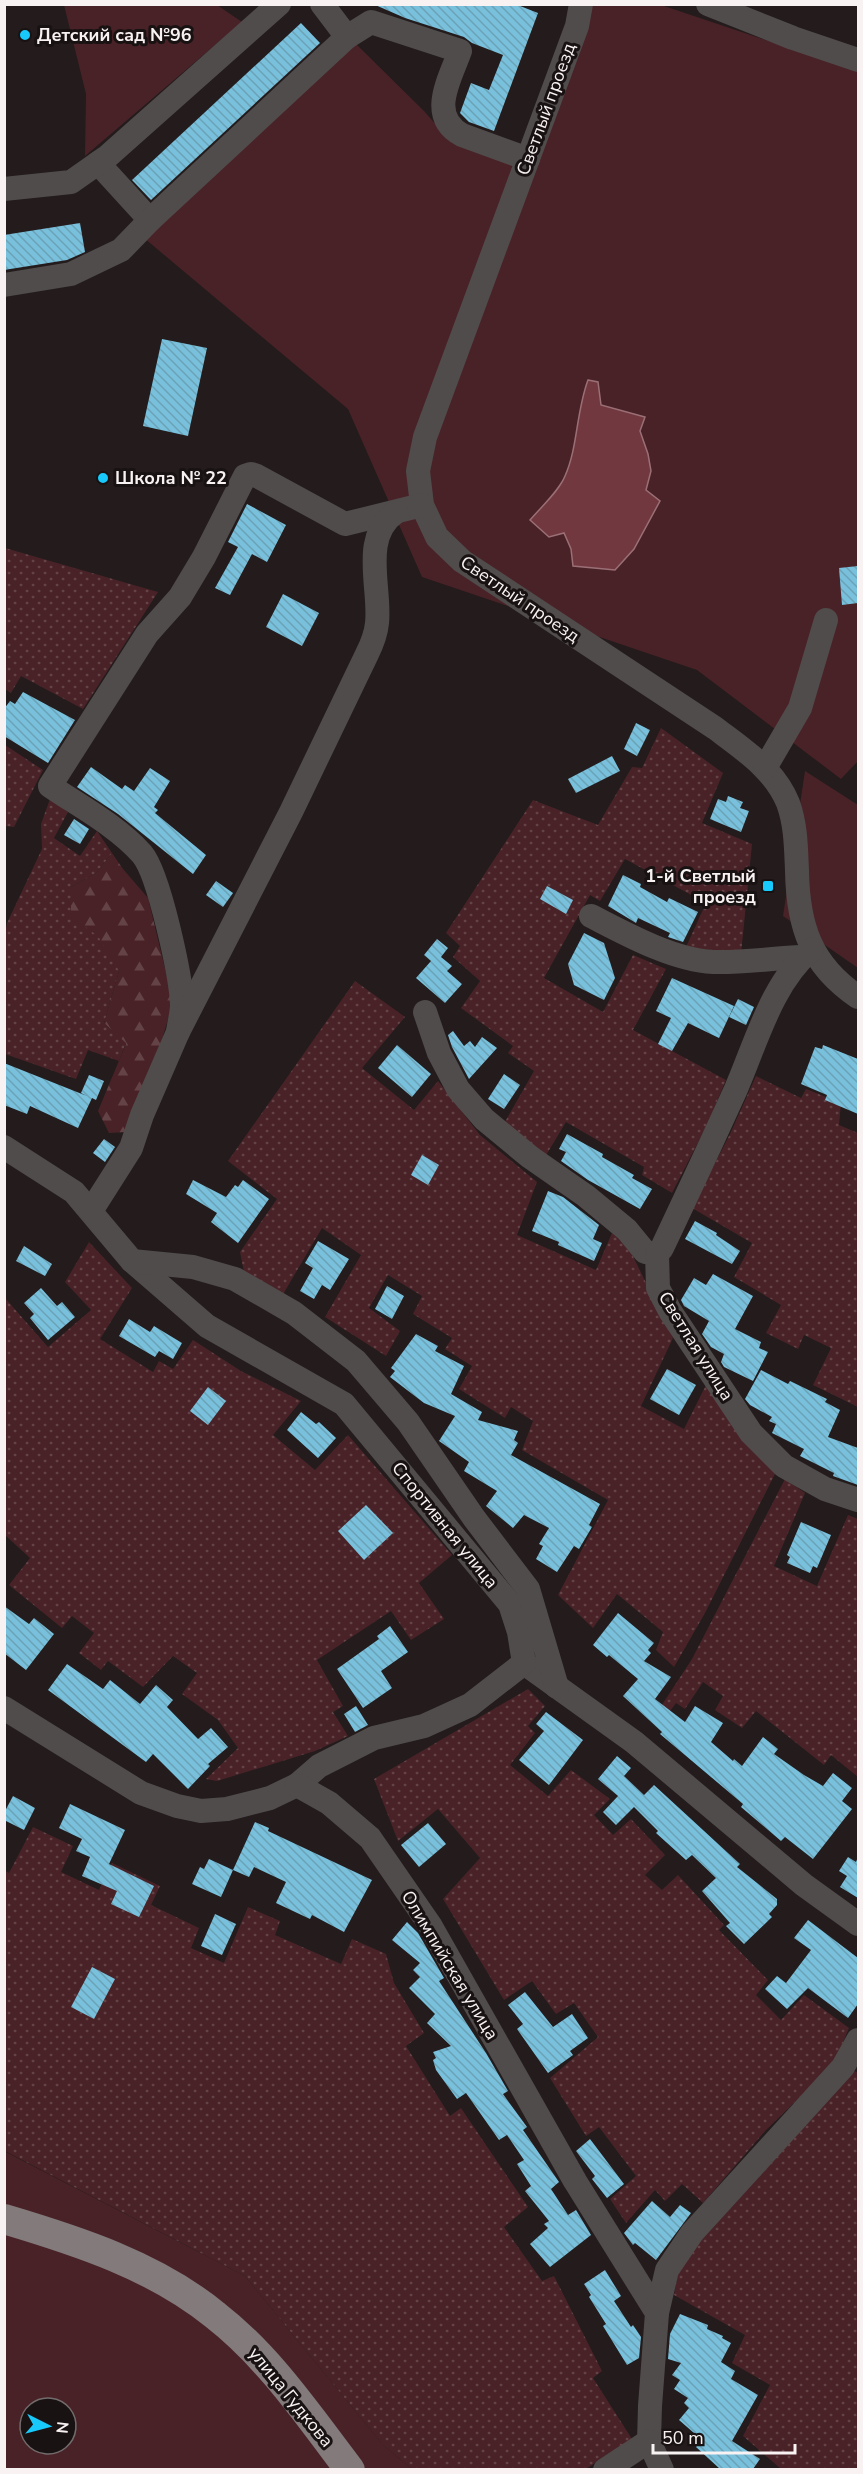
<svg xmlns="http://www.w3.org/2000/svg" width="863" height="2474" font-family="'Nunito Sans',sans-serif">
  <defs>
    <pattern id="forest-firs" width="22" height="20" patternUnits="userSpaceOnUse" patternTransform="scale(1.5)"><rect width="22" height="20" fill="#492227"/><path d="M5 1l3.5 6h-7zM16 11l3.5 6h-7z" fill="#644347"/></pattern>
    <pattern id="garden-dots" width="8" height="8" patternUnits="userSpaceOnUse" patternTransform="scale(1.5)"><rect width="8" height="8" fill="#492227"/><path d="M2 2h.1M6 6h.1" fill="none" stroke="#644347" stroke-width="1.8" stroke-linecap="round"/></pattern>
    <pattern id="building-back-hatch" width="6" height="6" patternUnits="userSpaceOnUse" patternTransform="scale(1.5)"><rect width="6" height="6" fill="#78c0db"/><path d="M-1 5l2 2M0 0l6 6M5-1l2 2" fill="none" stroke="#6ca2b6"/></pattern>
  </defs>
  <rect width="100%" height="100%" fill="#231b1c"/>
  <g fill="#492227" fill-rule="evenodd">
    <path d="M64,5H217L242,22L85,156L86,94Z"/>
    <path d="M593,5H661L858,71V761L841,779L697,670L422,577L348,409L144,238L353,41L424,111L452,143L531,169Z"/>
    <path d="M805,771L858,805V968L783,916Z"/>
    <path d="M4,2151L245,2276L383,2445L412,2469H5ZM30,2408H66V2444H30Z"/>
  </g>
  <path fill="url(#forest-firs)" d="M112,853L123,869L148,898L173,1002L156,1060L126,1132L109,1133L98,1111L126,1044L104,1023L119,971L71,917V887L96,873Z"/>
  <g fill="url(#garden-dots)">
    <path d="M5,548L158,592L83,709L21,676L11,693L5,689Z"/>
    <path d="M661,728L723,773L702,823L752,844L741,954L686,947L706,903L625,859L600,901L590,895L544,978L603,1012L633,955L666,969L633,1030L726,1080L707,1125L672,1193L642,1175L644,1167L566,1122L545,1157L502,1127L534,1071L508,1053L513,1046L461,1008L480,981L453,957L460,946L446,933L533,800L598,825L632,767L642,768Z"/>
    <path d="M5,745L43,770L14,827L5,826Z"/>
    <path d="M50,799L68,812L54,838L80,856L97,831L112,853L96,873L71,887V917L98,936L119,971L104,1023L126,1043L119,1061L88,1050L76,1079L5,1054V934L7,923L42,849L41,824Z"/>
    <path d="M355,981L405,1017L362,1068L414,1110L438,1081L480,1135L537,1182L517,1235L596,1270L612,1233L628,1246L673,1338L641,1406L684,1429L708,1381L778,1468L705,1613L674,1667L656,1650L663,1632L617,1594L593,1628L558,1595L608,1500L522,1450L533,1421L511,1407L505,1418L459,1389L472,1366L445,1349L452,1338L413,1314L422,1296L388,1275L369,1308L400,1331L386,1356L325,1317L361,1255L322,1228L282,1296L244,1272L240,1252L277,1199L228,1161Z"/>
    <path d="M756,1076L801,1098L806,1089L841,1103L839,1125L858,1133V1407L813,1385L831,1348L804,1335L798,1349L766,1333L781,1305L734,1277L752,1243L692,1208L730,1134Z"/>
    <path d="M89,1242L132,1288L100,1339L153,1372L159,1361L173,1369L193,1340L241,1371L301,1401L273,1435L315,1470L348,1435L452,1555L419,1583L444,1619L411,1640L391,1611L317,1660L343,1706L333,1712L348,1736L315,1751L217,1781L206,1779L238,1748L218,1720L182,1694L197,1673L173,1656L143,1687L108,1661L101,1670L79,1653L94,1633L72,1616L62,1628L9,1585L30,1558L5,1535V1298L48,1347L91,1310L65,1282Z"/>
    <path d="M785,1479L805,1493L774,1566L817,1586L848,1515L858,1519V1777L831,1755L824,1765L756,1711L742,1728L715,1710L723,1696L703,1682L685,1709L676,1703L661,1723L654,1717L692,1659Z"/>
    <path d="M528,1689L545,1706L528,1726L535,1733L510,1765L548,1796L571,1770L610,1799L594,1815L613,1835L631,1819L665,1855L645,1875L662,1890L678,1875L724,1925L719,1930L768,1980L756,1995L781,2020L804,1995L849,2028L834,2064L765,2131L703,2203L682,2184L665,2201L655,2190L626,2223L610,2199L636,2176L599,2127L586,2136L550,2078L598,2037L574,2003L556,2014L532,1981L504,2000L443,1899L480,1858L438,1809L398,1841L374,1779Z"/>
    <path d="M33,1827L73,1846L61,1872L99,1890L112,1863L160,1886L151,1905L199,1928L191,1948L224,1963L248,1907L280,1921L275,1935L341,1964L352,1939L386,1954L394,1983L424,2033L406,2046L450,2116L461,2108L528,2207L504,2227L542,2281L554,2276L602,2371L593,2378L632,2439L586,2469H412L383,2445L245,2276L5,2151L4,1870L9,1873Z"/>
    <path d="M851,2069L858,2073V2469H781L743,2436L770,2385L732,2363L745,2335L674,2295L678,2274L700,2236Z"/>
  </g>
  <path fill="#723840" stroke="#9a7076" stroke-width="1.5" d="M588,380L598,382L601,405L645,417L640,431L648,454L651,471L646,490L660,501L634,549L615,570L573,566L571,549L564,533L549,537L530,520C541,507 559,491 565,476C578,447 576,412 588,380Z"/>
  <g fill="url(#building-back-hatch)">
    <path d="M373,4H515L538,13L494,131L469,122L460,113L471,83L489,90L503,55L472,43L464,37L405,18Z"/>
    <path d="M301,23L320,43L151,200L132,180Z"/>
    <path d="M80,223L85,252L67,260L4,270V235Z"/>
    <path d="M162,339L207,348L188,436L143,426Z"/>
    <path d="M247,504L286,525L267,562L252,554L230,595L215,588L238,547L228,542Z"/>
    <path d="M858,566V603L842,605L839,568Z"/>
    <path d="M283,594L319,613L302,646L266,627Z"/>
    <path d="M23,692L75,720L48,763L4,736V709L10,701L15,704Z"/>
    <path d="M636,723L650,730L637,756L624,749Z"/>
    <path d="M612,756L620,771L576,793L568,779Z"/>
    <path d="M91,767L122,789L125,785L134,791L150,768L170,781L154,807L158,810L155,813L206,855L193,874L118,814L77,787Z"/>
    <path d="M728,796L743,802L740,808L749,811L741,832L710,819L718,799L726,802Z"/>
    <path d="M74,819L89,829L80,844L64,835Z"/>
    <path d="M623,875L641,884L640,887L667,902L669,898L698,912L683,942L668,937L670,933L638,918L636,923L608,906Z"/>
    <path d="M216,881L233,893L223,907L206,895Z"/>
    <path d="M547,886L573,900L566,914L540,899Z"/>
    <path d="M584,933L604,943L615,978L604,1000L574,985L568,964Z"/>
    <path d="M437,939L448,948L441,957L452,966L447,971L462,984L445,1003L416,978L431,961L424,955Z"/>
    <path d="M672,978L734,1006L719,1038L688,1023L672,1051L658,1044L671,1018L656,1011Z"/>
    <path d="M738,999L754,1007L746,1025L729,1017Z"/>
    <path d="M453,1031L464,1046L470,1041L475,1047L482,1037L497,1048L469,1079L452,1047L448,1035Z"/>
    <path d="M397,1045L431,1074L412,1097L378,1068Z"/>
    <path d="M823,1045L858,1059V1114L825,1100L827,1095L801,1084L815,1047L822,1049Z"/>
    <path d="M4,1063L87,1096L81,1093L89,1075L104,1081L96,1100L92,1098L78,1128L30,1106L27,1114L4,1105Z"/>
    <path d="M504,1074L520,1085L504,1109L488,1099Z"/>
    <path d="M567,1134L603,1154L602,1157L634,1175L632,1178L652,1189L640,1209L588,1180L561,1161L566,1152L559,1149Z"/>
    <path d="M104,1139L115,1147L105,1162L93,1153Z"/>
    <path d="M422,1155L439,1165L428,1185L411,1175Z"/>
    <path d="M193,1180L226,1197L235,1185L238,1187L243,1180L269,1199L238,1243L211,1222L217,1213L186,1194Z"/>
    <path d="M548,1191L563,1197L599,1225L593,1239L602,1243L594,1261L558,1245L559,1242L532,1231Z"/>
    <path d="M695,1221L717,1233L716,1235L740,1251L732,1264L685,1239Z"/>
    <path d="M318,1241L349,1259L330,1290L322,1285L314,1299L300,1291L313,1268L305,1263Z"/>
    <path d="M24,1246L52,1264L45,1276L16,1261Z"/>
    <path d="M713,1274L753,1296L735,1329L761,1342L759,1348L768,1352L753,1381L724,1367L721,1362L724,1354L711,1347L702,1334L709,1321L684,1306L681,1300L694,1278L706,1285Z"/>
    <path d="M387,1286L404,1296L392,1319L375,1309Z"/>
    <path d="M41,1288L57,1306L62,1302L75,1317L48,1340L30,1318L34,1314L24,1303Z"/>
    <path d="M129,1319L150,1332L154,1326L182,1343L173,1359L159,1351L155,1357L119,1336Z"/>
    <path d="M416,1334L438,1346L435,1351L464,1366L451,1394L482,1412L478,1420L518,1431L514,1440L518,1443L511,1455L600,1504L589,1525L592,1527L579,1549L574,1546L557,1572L536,1559L543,1546L539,1544L549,1528L524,1515L513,1528L486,1506L497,1491L464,1471L469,1462L439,1441L455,1416L424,1403L390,1377L395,1371L391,1368Z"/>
    <path d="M667,1369L696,1385L679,1415L650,1399Z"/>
    <path d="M761,1370L788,1384L790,1381L827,1399L825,1402L840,1410L828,1437L858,1448V1485L833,1476L834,1473L800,1456L804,1449L772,1433L776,1424L769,1421L772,1417L750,1405L745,1399Z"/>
    <path d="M208,1387L226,1401L208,1425L190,1411Z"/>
    <path d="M301,1412L316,1424L319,1422L336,1438L318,1458L287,1430Z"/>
    <path d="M366,1505L393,1533L364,1560L338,1531Z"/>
    <path d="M801,1522L831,1535L817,1568L813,1566L810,1573L787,1563L790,1557L787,1555Z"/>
    <path d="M4,1606L29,1624L34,1618L54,1634L26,1670L4,1653Z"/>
    <path d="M618,1613L654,1643L648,1650L651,1653L644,1661L671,1677L655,1699L685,1722L695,1706L723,1723L711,1742L733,1761L734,1759L742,1766L763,1737L778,1749L774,1754L804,1775L823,1786L833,1773L852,1788L842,1801L852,1809L813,1859L785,1837L781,1841L741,1807L743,1804L660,1734L662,1732L623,1696L638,1679L609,1655L607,1657L593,1645Z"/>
    <path d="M390,1626L408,1652L381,1671L392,1688L363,1708L337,1669L379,1639L377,1636Z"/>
    <path d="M67,1664L103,1689L110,1680L140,1704L156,1685L173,1700L167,1707L198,1739L211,1728L228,1747L208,1764L210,1766L188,1789L153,1754L146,1762L48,1690Z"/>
    <path d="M356,1706L368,1725L355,1732L344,1714Z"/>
    <path d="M546,1712L583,1740L549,1785L519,1760L544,1731L536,1724Z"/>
    <path d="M617,1756L631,1768L624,1776L644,1795L654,1785L740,1864L737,1867L777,1899V1905L769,1914L772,1917L744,1944L726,1926L730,1923L702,1891L716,1878L692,1855L686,1860L656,1833L658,1831L634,1807L616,1825L603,1812L618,1796L598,1779Z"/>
    <path d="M13,1796L35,1808L24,1830L4,1820V1813Z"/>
    <path d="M70,1804L125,1830L109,1864L154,1886L139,1917L111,1904L117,1891L82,1876L90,1857L76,1851L82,1839L59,1828Z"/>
    <path d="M255,1822L269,1828L268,1831L372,1880L344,1932L312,1915L310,1919L276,1903L286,1882L254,1867L249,1877L233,1870L221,1897L192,1884L200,1867L204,1869L209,1859L233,1870Z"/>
    <path d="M428,1823L446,1844L419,1867L401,1845Z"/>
    <path d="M848,1857L856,1862L858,1857V1898L840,1887L847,1876L839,1871Z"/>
    <path d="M215,1914L236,1924L222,1955L201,1946Z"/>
    <path d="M808,1920L858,1958V2004L848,2018L808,1988L787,2009L765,1989L777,1976L786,1983L811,1950L794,1938Z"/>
    <path d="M407,1922L418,1933L444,1978L439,1981L486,2053L508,2091L503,2094L527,2127L523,2130L559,2182L551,2189L568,2215L576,2210L591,2235L550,2267L530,2244L548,2228L544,2224L549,2221L525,2191L531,2186L517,2164L524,2160L507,2135L499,2140L466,2093L457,2099L436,2070L433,2060L436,2058L433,2052L451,2046L427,2023L435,2014L409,1988L420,1977L413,1970L420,1963L392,1940Z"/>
    <path d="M92,1967L115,1979L94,2019L71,2007Z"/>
    <path d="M525,1992L553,2027L572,2014L588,2038L570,2051L573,2055L548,2073L517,2029L523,2024L508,2005Z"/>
    <path d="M590,2139L624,2184L607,2198L592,2179L595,2176L576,2151Z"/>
    <path d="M652,2201L670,2217L680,2205L691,2213L656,2260L635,2243L633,2245L624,2233Z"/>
    <path d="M605,2270L621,2296L614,2301L631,2327L633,2325L641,2337L639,2358L627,2365L603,2326L606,2324L589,2297L591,2295L584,2284Z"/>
    <path d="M680,2314L708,2325L707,2329L723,2336L722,2338L731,2343L721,2362L735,2371L731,2379L758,2395L732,2441L760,2459L753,2469H720L696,2447L702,2440L679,2420L689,2408L684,2403L688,2398L674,2389L680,2380L672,2375L681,2363L668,2359L670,2334Z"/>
  </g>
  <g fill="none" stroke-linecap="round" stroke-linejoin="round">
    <g stroke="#504c4c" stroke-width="24">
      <path d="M581,4L577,26L425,437L418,471L422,505L437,537L462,561L715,728C743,749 774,769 788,803C796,825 796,848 797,871C798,927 811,965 858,997"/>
      <path d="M708,4L793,38L858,60"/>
      <path d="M347,37L371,22L460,51C450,79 427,116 462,135L528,159"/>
      <path d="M98,163L150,220"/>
      <path d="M4,189L71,182L108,156L279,4"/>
      <path d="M4,285L71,274L121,250L150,220L347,37L322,4"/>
      <path d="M765,768L800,708L826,620"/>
      <path d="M591,916C626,934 673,960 713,962C742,963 773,958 802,957"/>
      <path d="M425,1012L439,1053L458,1089L484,1119L530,1157L586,1196L627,1230L645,1252L657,1254L658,1288L670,1311L751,1433L784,1466L825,1489L858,1500"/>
      <path d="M178,1032C179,1023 182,1013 182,1005C181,976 159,874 142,854C117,826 81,807 50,786L147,634L180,597L204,557L245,476L251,474L257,476L345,524L422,505"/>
      <path d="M4,1147L74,1192L132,1261L207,1326L344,1404L510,1604L519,1632L524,1663L634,1742L804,1885L858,1924"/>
      <path d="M91,1211L131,1148L142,1115L178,1032L291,812L367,654C372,644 376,634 377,623C381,588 360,537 396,512"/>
      <path d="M657,1254L662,1248C687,1195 712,1142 736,1089C756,1043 772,982 812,949"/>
      <path d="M132,1261L193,1267L235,1279L294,1313L356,1361L408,1422L474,1518L528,1589L557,1687"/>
      <path d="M4,1708L141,1793L177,1806L201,1811L227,1809L270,1798L297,1785L319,1766L374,1738L424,1726L470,1705L524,1663"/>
      <path d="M297,1785L329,1803L370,1838L430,1925L575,2181L657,2313L650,2406L649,2441L662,2470"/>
      <path d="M657,2313L667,2270L692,2233L843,2067L858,2040"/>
      <path d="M605,2470L649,2441"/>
    </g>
    <path stroke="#827a7b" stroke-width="30" d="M4,2219C78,2241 155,2266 215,2315C269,2357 308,2415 350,2470"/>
  </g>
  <g fill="#17cafb" stroke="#191213" stroke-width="2">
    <circle cx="25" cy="35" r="6"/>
    <circle cx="103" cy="478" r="6"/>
    <rect x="762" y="880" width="12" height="12" rx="3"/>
  </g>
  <g text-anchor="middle" stroke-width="6" stroke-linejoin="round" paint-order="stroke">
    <g font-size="18" font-weight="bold" fill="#f8f2f3" stroke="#191213" text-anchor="start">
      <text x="37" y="41">Детский сад №96</text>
      <text x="115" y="484">Школа № 22</text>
      <text x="756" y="882" text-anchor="end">1-й Светлый<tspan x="756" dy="21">проезд</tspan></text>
    </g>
    <g font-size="18" fill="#f8f2f3" stroke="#191213">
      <text transform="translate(546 109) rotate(-70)" y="6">Светлый проезд</text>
      <text transform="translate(520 599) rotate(34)" y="6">Светлый проезд</text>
      <text transform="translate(696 1346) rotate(58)" y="6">Светлая улица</text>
      <text transform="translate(445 1525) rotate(51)" y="6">Спортивная улица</text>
      <text transform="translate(450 1965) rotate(59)" y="6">Олимпийская улица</text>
      <text transform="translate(291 2397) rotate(51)" y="6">улица Гудкова</text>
    </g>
  </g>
  <rect width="863" height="2474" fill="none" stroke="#f8f2f3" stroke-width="12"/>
  <g transform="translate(48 2426) rotate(96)"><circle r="28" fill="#191213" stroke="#726c6d" stroke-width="1.5"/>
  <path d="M0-4.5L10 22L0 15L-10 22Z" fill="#17cafb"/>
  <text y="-9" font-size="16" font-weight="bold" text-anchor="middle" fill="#f8f2f3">N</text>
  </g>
  <path d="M653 2444v9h142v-9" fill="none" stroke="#f8f2f3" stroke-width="3"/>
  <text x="662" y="2444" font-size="18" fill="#f8f2f3" stroke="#191213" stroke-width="4.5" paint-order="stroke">50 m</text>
</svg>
